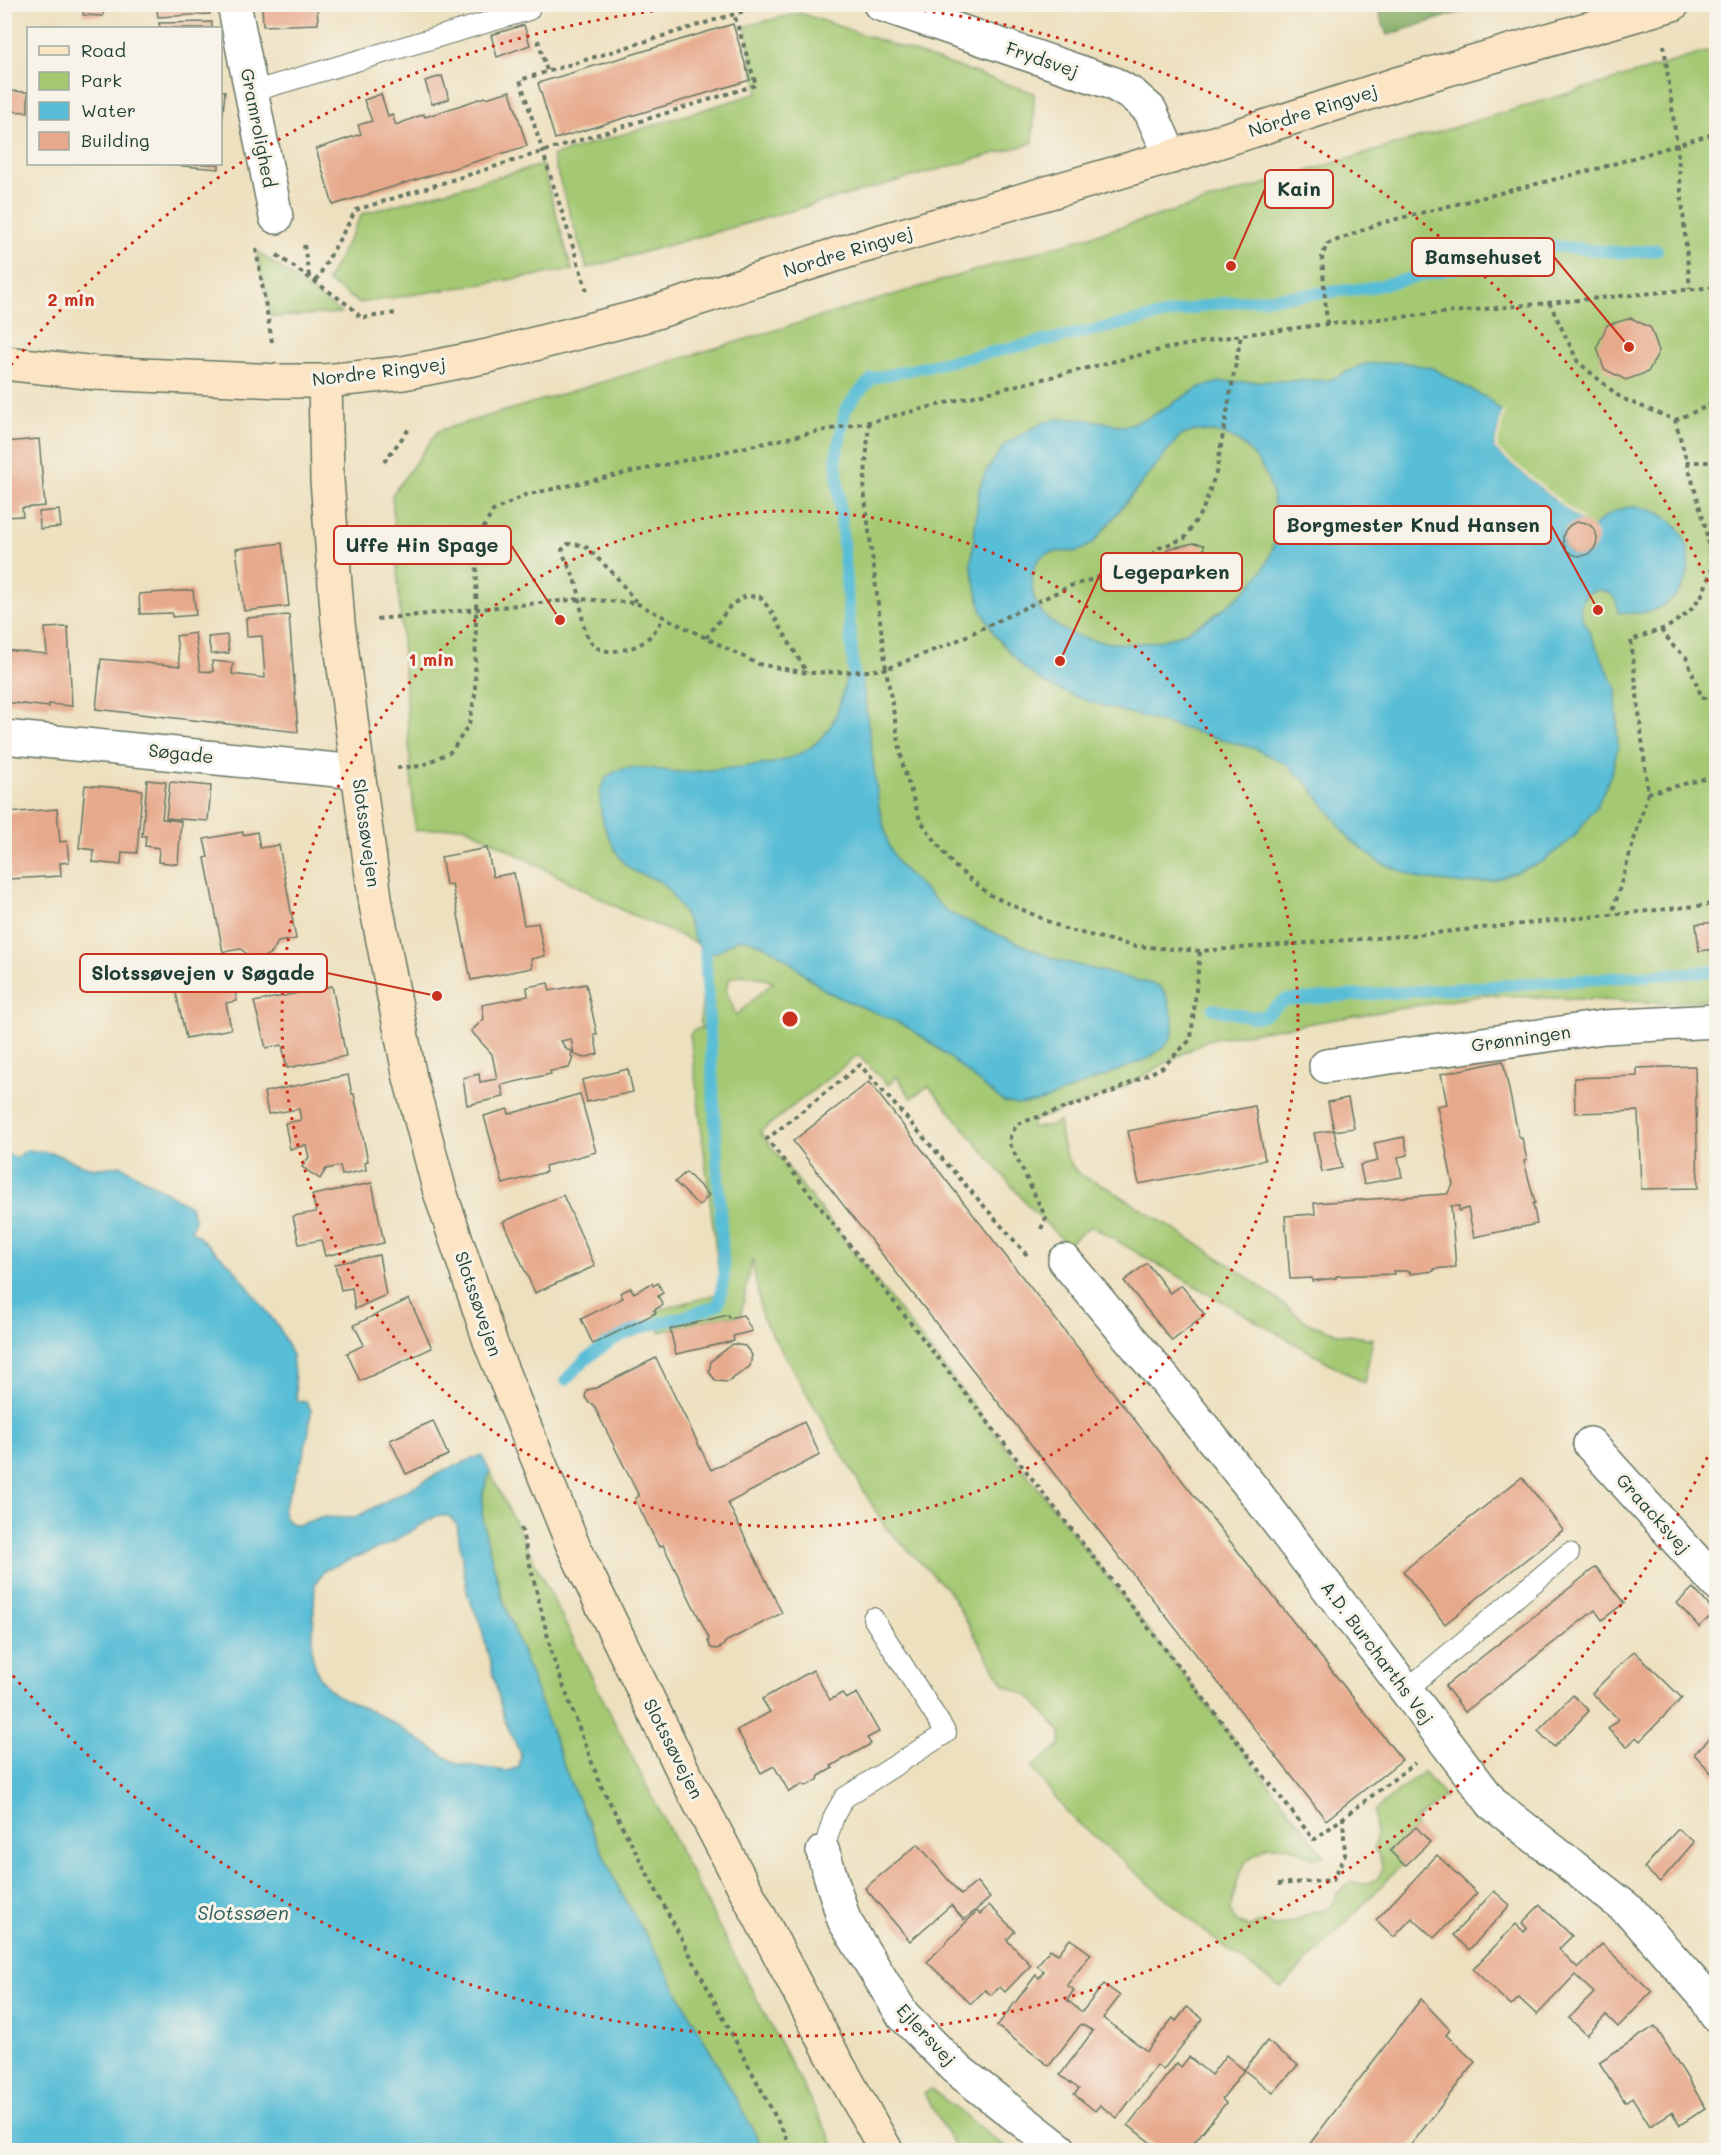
<svg xmlns="http://www.w3.org/2000/svg" width="1721" height="2155" font-family="Mali,sans-serif">
  <rect width="100%" height="100%" fill="#f7f3e8"/>
  <filter id="ink" filterUnits="userSpaceOnUse"><feTurbulence type="fractalNoise" baseFrequency=".0167" numOctaves="2"/><feDisplacementMap in="SourceGraphic" scale="12" xChannelSelector="R" yChannelSelector="G"/><feConvolveMatrix kernelMatrix="1 2 1 2 8 2 1 2 1" color-interpolation-filters="sRGB"/></filter>
  <filter id="wash" filterUnits="userSpaceOnUse"><feTurbulence type="fractalNoise" baseFrequency=".008" numOctaves="4" result="noise"/><feDisplacementMap in="SourceGraphic" scale="24" xChannelSelector="R" yChannelSelector="G"/><feGaussianBlur stdDeviation="1.35" result="paint"/><feColorMatrix in="noise" values="0 0 0 0 0 0 0 0 0 0 0 0 0 0 0 0 0 1.4 0 .05"/><feComposite in="paint" operator="in"/></filter>
  <g filter="url(#wash)">
    <rect width="100%" height="100%" fill="#ede0be"/>
    <g fill="#a5c973" stroke="#628354" stroke-width="1.5" fill-rule="evenodd">
      <path d="M800,13L1034,93L1033,143L587,268L552,156L758,93L745,26Z"/>
      <path d="M1716,49V998L1669,1003L1485,995L1207,1040L1118,1090L1033,1121L1031,1128L1052,1125L1059,1121C1062,1153 1068,1175 1102,1184L1232,1266L1310,1324L1339,1334L1373,1339L1364,1383L1091,1226L1067,1244L1030,1208L929,1086L911,1098L897,1076L888,1085L858,1055L760,1132L1325,1856L1312,1858L1290,1846H1268L1246,1861L1239,1876L1230,1910L1236,1922L1249,1927L1263,1922L1275,1925L1289,1924L1312,1912L1326,1910L1335,1901L1337,1893L1353,1882C1377,1890 1392,1868 1374,1849L1376,1833L1374,1811L1423,1772L1445,1797L1414,1821L1416,1827L1391,1851L1403,1864L1281,1988L1211,1937L1069,1815L1031,1767L1060,1746L1061,1732L1030,1697L1004,1685L949,1591L885,1527L762,1317L752,1259L741,1315L729,1318L728,1315L660,1332L655,1311L721,1293L690,1034L694,1030L702,1028L700,1022L707,952L715,951L624,911L464,826L415,831L392,495L438,431ZM740,975L759,977L773,982L736,1015L726,990L730,978Z"/>
      <path d="M542,165L572,270L359,303L327,281L362,214Z"/>
      <path d="M256,250L341,313L271,317Z"/>
      <path d="M490,1472C602,1700 717,1927 837,2150H764L668,1974L619,1889L570,1782L503,1600L486,1537L482,1513L483,1491Z"/>
      <path d="M931,2089L1009,2150H957L924,2094Z"/>
    </g>
    <path fill="#84ad65" stroke="#52754c" stroke-width="1.5" d="M1376,4H1483V5L1387,35Z"/>
    <g fill="#58bdd6" stroke="#3c7d85" stroke-width="1.5" fill-rule="evenodd">
      <path d="M1401,362L1432,368L1490,400L1502,412L1494,449L1582,522L1571,525L1563,534C1559,568 1610,557 1592,528C1606,514 1624,503 1645,508C1715,526 1698,625 1618,612C1618,579 1572,586 1582,617L1616,688L1618,747L1612,772L1597,806L1573,838L1542,862L1495,880L1465,884L1421,879L1379,862L1350,839L1308,784L1286,764L1256,749L1093,703L1047,685L1024,668L995,635L981,609L971,565L979,489L985,473L1005,444L1042,423L1057,419H1086L1124,426L1150,417L1200,387L1221,382L1329,380L1364,364ZM1195,431C1203,432 1213,431 1222,434C1246,440 1265,466 1271,489C1275,508 1278,524 1274,543C1267,582 1217,617 1183,633C1140,654 1034,647 1032,584C1032,572 1033,563 1043,556C1054,548 1067,554 1078,551C1084,549 1089,545 1094,542L1180,436Z"/>
      <path d="M862,677L879,807L889,846L899,865L949,913L1057,960L1160,986L1167,997L1173,1019V1035L1165,1046L1149,1058L1040,1102L1018,1105L1004,1102C973,1080 947,1052 915,1032C888,1014 853,1007 825,990C805,977 788,957 767,947C758,943 750,938 741,939C728,940 719,959 704,951C693,944 693,930 687,920C681,909 673,895 665,886C656,876 643,877 632,870C621,863 614,849 609,837C601,821 593,786 611,774C630,761 656,771 677,772C690,773 704,770 718,769C752,766 789,766 816,743C837,725 840,703 846,678Z"/>
      <path d="M26,1150C35,1151 46,1151 55,1154C82,1164 89,1173 120,1165L190,1206L195,1220L191,1230L232,1266L280,1329L292,1356L297,1401L306,1402L311,1410L309,1431L303,1457L283,1510L284,1517L290,1523L299,1525L321,1517L354,1518L445,1470L482,1455L490,1472L483,1492L482,1513L486,1537L503,1600L570,1782L619,1889L668,1974L764,2150H5L4,1153L17,1158ZM436,1516H449L457,1525L468,1597L480,1622L504,1719L521,1755L519,1767L507,1771L457,1764L383,1717L334,1694L319,1677L312,1656L315,1583L325,1570L393,1542Z"/>
    </g>
    <path fill="#ede0be" d="M1505,411L1497,448L1584,520L1582,522L1494,449L1502,412Z"/>
    <g fill="none" stroke-linecap="round" stroke-linejoin="round">
      <g stroke="#58bdd6" stroke-width="12">
        <path d="M854,678L836,458L845,411L857,394L873,378L1214,304L1368,288L1552,246L1625,253L1657,250"/>
        <path d="M1213,1009L1251,1017L1263,1016L1285,1000L1716,971"/>
        <path d="M566,1380C585,1357 612,1337 641,1328C666,1320 693,1316 717,1305L720,1299L724,1275L705,952"/>
      </g>
    </g>
    <g id="blocks">
      <g fill="#e7a98b">
        <path d="M84,4H104L103,16L83,15Z"/>
        <path d="M156,4H209L210,14L158,17Z"/>
        <path d="M262,4H317L318,24L263,26Z"/>
        <path d="M212,22V28H160L159,23Z"/>
        <path d="M733,24L750,80L555,139L538,83Z"/>
        <path d="M524,25L530,45L497,57L491,35Z"/>
        <path d="M442,76L449,99L432,104L425,81Z"/>
        <path d="M6,91L28,92V112L4,111Z"/>
        <path d="M220,91H225L222,123H220Z"/>
        <path d="M510,91L527,146L333,205L316,149L361,134L358,125L372,121L364,100L381,94L388,116L392,114L396,125L424,114L425,117L485,97L486,98Z"/>
        <path d="M172,164H219V169L172,165Z"/>
        <path d="M1631,318L1651,328L1659,351L1648,372L1626,380L1604,369L1597,347L1607,325Z"/>
        <path d="M39,439L45,506L22,508L23,516L5,517V442Z"/>
        <path d="M59,510L61,527L40,529L39,512Z"/>
        <circle cx="1580" cy="539" r="17"/>
        <path d="M282,543L289,606L244,611L236,549Z"/>
        <path d="M1194,543L1204,545L1202,564L1177,581L1163,556L1167,549Z"/>
        <path d="M193,590L196,615L172,617V613L140,614L139,594Z"/>
        <path d="M289,615L298,732L96,709L101,659L180,666L176,636L195,633L200,671L213,672L212,661L233,663L232,674L265,678L262,636L247,637L246,618Z"/>
        <path d="M68,627L72,706L49,704V707L4,702V650L47,654L45,628Z"/>
        <path d="M227,635L229,653L211,654L208,637Z"/>
        <path d="M147,780L166,782L162,819L181,821L178,864L158,862L159,848L145,846L146,836H142Z"/>
        <path d="M170,782L211,786L208,821L166,818Z"/>
        <path d="M85,785L142,790L137,853L122,852L121,865L93,862L94,850L79,848Z"/>
        <path d="M57,809L60,842L67,841L69,862L60,863L61,876L10,879L8,848L4,849V813Z"/>
        <path d="M243,832V835L257,832L260,848L279,845L296,939L278,942L272,953L260,959L250,957L241,949L223,952L205,858L208,857L204,839Z"/>
        <path d="M487,848L493,877L514,873L524,925L538,923L545,956L531,959L532,968L471,980L452,884L446,885L441,857Z"/>
        <path d="M1716,922V949L1699,951L1696,924Z"/>
        <path d="M233,981L237,1001L226,1003L231,1029L186,1038L176,993Z"/>
        <path d="M548,983L550,991L586,984L597,1034H594L598,1054L583,1058L574,1054L571,1039L561,1041L567,1050L572,1051L571,1056L573,1058L569,1068L550,1071L551,1074L501,1085L504,1097L467,1105L463,1078L479,1074L480,1082L497,1079L492,1054L471,1031L484,1019L482,1005L528,996L527,987Z"/>
        <path d="M332,986L346,1056L287,1068L282,1045L266,1048L254,1002Z"/>
        <path d="M1503,1061L1519,1138H1522L1527,1160L1524,1161L1535,1203L1533,1204L1537,1224L1474,1237L1468,1208L1459,1211V1206H1451L1456,1267L1434,1269V1271L1410,1274V1271H1393L1394,1274L1336,1276V1278L1312,1281V1278L1290,1279L1285,1216L1315,1214L1314,1203L1447,1194L1453,1185L1437,1106L1447,1104L1441,1074Z"/>
        <path d="M1695,1066L1698,1188L1641,1189L1638,1111L1575,1113L1574,1078L1637,1076V1068Z"/>
        <path d="M628,1069L633,1092L587,1102L582,1080Z"/>
        <path d="M348,1075L352,1094H354L368,1161L365,1162L366,1170L342,1175L340,1166L326,1169L320,1179L302,1167L309,1157L306,1145L290,1149L285,1123L301,1120L299,1109L268,1114L264,1092Z"/>
        <path d="M869,1082L1402,1760L1326,1820L793,1141Z"/>
        <path d="M580,1094L596,1152L545,1166L546,1172L503,1184L484,1116L508,1109L509,1114Z"/>
        <path d="M1348,1098L1354,1128L1334,1131L1342,1168L1322,1172L1314,1133L1334,1130L1328,1102Z"/>
        <path d="M1255,1106L1265,1160L1139,1184L1128,1131Z"/>
        <path d="M1404,1137L1408,1155L1398,1157L1402,1177L1364,1184L1360,1165L1378,1161L1374,1143Z"/>
        <path d="M686,1172L709,1195L699,1206L675,1182Z"/>
        <path d="M372,1183L384,1243L325,1256L321,1240L299,1244L293,1216L316,1212L312,1195Z"/>
        <path d="M563,1195L595,1266L535,1293L503,1222Z"/>
        <path d="M379,1255L386,1295L355,1309L352,1288L341,1290L335,1264Z"/>
        <path d="M1147,1263L1170,1293L1181,1285L1205,1315L1172,1341L1124,1281Z"/>
        <path d="M652,1283L653,1286L658,1283L663,1293L658,1296L663,1305L654,1310L656,1313L593,1344L581,1319L623,1298L620,1293L631,1288L634,1293Z"/>
        <path d="M409,1299L432,1348L360,1381L347,1353L364,1345L354,1325Z"/>
        <path d="M728,1315L729,1318L743,1315L752,1331L733,1336L734,1341L676,1354L670,1329Z"/>
        <path d="M733,1344L745,1346L752,1355L750,1366L728,1382L716,1381L709,1372L711,1361Z"/>
        <path d="M656,1358L711,1470L804,1422L820,1455L728,1503L782,1613L725,1642L723,1646L717,1649L711,1648L708,1641L709,1638L663,1545L659,1547L635,1499L639,1496L593,1404L589,1403L585,1397L587,1390L596,1388Z"/>
        <path d="M433,1421L448,1455L406,1474L390,1440Z"/>
        <path d="M1522,1477L1563,1530L1445,1624L1403,1571Z"/>
        <path d="M1596,1567L1624,1603L1602,1620L1595,1610L1465,1712L1445,1686Z"/>
        <path d="M1693,1588L1715,1612L1699,1627L1677,1603Z"/>
        <path d="M1634,1651L1682,1698L1640,1741L1636,1737L1627,1747L1608,1729L1618,1719L1592,1693Z"/>
        <path d="M813,1670L830,1700L842,1693L846,1699L857,1693L879,1732L867,1738L871,1744L831,1766L833,1768L819,1776L818,1780L806,1786L803,1784L789,1792L774,1766L761,1773L737,1730L770,1712L762,1699Z"/>
        <path d="M1573,1695L1589,1711L1554,1747L1538,1731Z"/>
        <path d="M1716,1732V1778L1694,1754Z"/>
        <path d="M1416,1827L1430,1842L1405,1866L1390,1851Z"/>
        <path d="M1678,1829L1694,1842L1660,1882L1644,1868Z"/>
        <path d="M918,1844L961,1895L977,1882L990,1898L964,1920L951,1905L910,1941L865,1888Z"/>
        <path d="M1437,1855L1477,1893L1434,1938L1412,1918L1394,1937L1376,1920Z"/>
        <path d="M1494,1891L1510,1905L1469,1950L1453,1935Z"/>
        <path d="M989,1905L1015,1931L1007,1940L1031,1965L1005,1992L1000,1987L991,1995L985,1990L971,2004L927,1962L977,1911L980,1914Z"/>
        <path d="M1540,1905L1572,1936L1559,1949L1578,1968L1602,1944L1652,1992L1618,2027L1606,2015L1587,2035L1569,2018L1594,1993L1575,1975L1537,2015L1519,1998L1511,2006L1473,1969L1516,1924L1524,1932L1527,1928L1522,1923Z"/>
        <path d="M1070,1939L1091,1954L1067,1985L1074,1990L1067,2000L1082,2012L1104,1984L1120,1996L1103,2018L1147,2051L1173,2018L1176,2021L1187,2007L1203,2019L1163,2070L1157,2065L1117,2118L1100,2105L1095,2111L1074,2094L1079,2089L1060,2075L1093,2031L1081,2024L1049,2066L997,2026L1036,1975L1039,1978L1044,1971L1037,1966L1050,1949L1058,1954Z"/>
        <path d="M1421,1999L1450,2030L1446,2035L1475,2062L1407,2150H1305Z"/>
        <path d="M1655,2026L1706,2108L1680,2125L1672,2112L1650,2126L1632,2097L1625,2102L1599,2062Z"/>
        <path d="M1267,2041L1298,2065L1273,2093L1244,2070Z"/>
        <path d="M1226,2055L1244,2070L1222,2099L1226,2103L1188,2150H1160L1128,2125L1177,2063L1181,2067L1189,2057L1211,2075Z"/>
      </g>
    </g>
  </g>
  <g filter="url(#ink)">
    <use href="#blocks" fill-opacity="0" stroke="#677664" stroke-width="1.5"/>
    <g fill="none" stroke-linecap="round" stroke-linejoin="round">
      <defs>
        <g id="service">
          <path d="M251,92L529,10"/>
          <path d="M1406,1690L1569,1553"/>
          <path d="M823,1852L834,1816L844,1798L946,1733L873,1618"/>
        </g>
        <g id="minor">
          <path d="M234,4L276,217"/>
          <path d="M880,4L1112,83L1133,95L1150,110L1171,157"/>
          <path d="M4,737L357,772"/>
          <path d="M1326,1066L1604,1027L1716,1021"/>
          <path d="M1065,1261L1165,1380L1252,1488L1493,1804L1631,1912L1704,1995L1716,2015"/>
          <path d="M1590,1444L1716,1583"/>
          <path d="M823,1852L844,1920L903,2015L954,2067L1060,2150"/>
        </g>
        <g id="secondary">
          <path d="M4,363L96,373L279,381H325L403,373L488,356L650,314L854,249L1171,157L1400,83L1673,4"/>
          <path d="M325,381L327,480L338,623L376,905L410,1078L440,1192L491,1344L572,1543L681,1767L834,2058L886,2150"/>
        </g>
      </defs>
      <use href="#service" stroke="#677664" stroke-width="22"/>
      <use href="#minor" stroke="#677664" stroke-width="36"/>
      <use href="#secondary" stroke="#677664" stroke-width="36"/>
      <g stroke="#677664" stroke-width="4" stroke-dasharray="4.5 4.5" stroke-linecap="butt">
        <path d="M538,40L547,71"/>
        <path d="M1664,45L1677,146L1690,289"/>
        <path d="M304,245L309,276"/>
        <path d="M256,249L272,342"/>
        <path d="M277,255L351,307L361,318L396,313"/>
        <path d="M316,281L356,210L756,85L734,14"/>
        <path d="M587,291L520,80L767,4"/>
        <path d="M1549,302L1578,362L1621,398L1675,420L1706,529L1712,569L1702,595L1689,612L1668,627L1631,640L1648,793L1612,914"/>
        <path d="M1327,324L1322,257L1327,244L1381,223L1600,168L1716,133"/>
        <path d="M1675,420L1708,406L1716,394"/>
        <path d="M869,422L864,490L886,669L954,642L1070,586L1144,564L1159,548L1185,538L1203,509L1216,473L1241,335"/>
        <path d="M384,462L409,429"/>
        <path d="M1686,462H1716"/>
        <path d="M636,602L614,574L584,545L568,544L562,550C566,563 573,573 577,585C585,614 577,659 622,650C645,646 652,636 664,617"/>
        <path d="M377,619L580,599L636,603L758,664L807,673L867,671L886,669L903,766L920,820L953,865L990,895L1065,929L1134,946L1200,951L1415,935L1716,904"/>
        <path d="M1661,630L1674,647L1686,657L1702,698L1716,697"/>
        <path d="M706,638L731,605L746,596L760,597L771,611L807,673"/>
        <path d="M397,768L421,766L452,751L469,724L475,695L477,540L493,511L525,495L820,431L869,422L1164,349L1241,335L1327,324L1716,287"/>
        <path d="M1648,793L1716,776"/>
        <path d="M1041,1229L1046,1218L1010,1144V1137L1017,1124L1112,1092L1163,1067L1191,1039L1200,951"/>
        <path d="M1027,1255L860,1065L767,1139L1314,1840L1415,1763"/>
        <path d="M521,1528L553,1658L600,1784L793,2150"/>
        <path d="M1278,1884L1333,1880L1345,1854L1343,1818"/>
      </g>
      <use href="#service" stroke="#fff" stroke-width="20"/>
      <use href="#minor" stroke="#fff" stroke-width="33"/>
      <use href="#secondary" stroke="#fce5c4" stroke-width="33"/>
    </g>
  </g>
  <g fill="none" stroke="#c8321e" stroke-width="3" stroke-dasharray="3 6">
    <circle cx="790" cy="1019" r="508"/>
    <path d="M1715 1441A1017 1017 0 0 1 5 1666M5 372A1017 1017 0 0 1 710 5M870 5A1017 1017 0 0 1 1715 597"/>
  </g>
  <g text-anchor="middle" stroke-width="6" stroke-linejoin="round" paint-order="stroke">
    <g font-size="18" fill="#1f3d34" stroke="#f7f3e8">
      <text transform="translate(1042 60) rotate(19)" y="6">Frydsvej</text>
      <text transform="translate(1313 111) rotate(-18)" y="6">Nordre Ringvej</text>
      <text transform="translate(258 128) rotate(79)" y="6">Gramrolighed</text>
      <text transform="translate(848 252) rotate(-17)" y="6">Nordre Ringvej</text>
      <text transform="translate(379 372) rotate(-7)" y="6">Nordre Ringvej</text>
      <text transform="translate(181 754) rotate(6)" y="6">Søgade</text>
      <text transform="translate(366 833) rotate(82)" y="6">Slotssøvejen</text>
      <text transform="translate(1521 1039) rotate(-8)" y="6">Grønningen</text>
      <text transform="translate(478 1304) rotate(71)" y="6">Slotssøvejen</text>
      <text transform="translate(1653 1514) rotate(48)" y="6">Graacksvej</text>
      <text transform="translate(1377 1653) rotate(53)" y="6">A.D. Burcharths Vej</text>
      <text transform="translate(673 1749) rotate(63)" y="6">Slotssøvejen</text>
      <text transform="translate(926 2035) rotate(47)" y="6">Ejlersvej</text>
    </g>
    <g font-size="20" font-style="italic" fill="#2d5d5c" stroke="#f7f3e8">
      <text x="243" y="1920">Slotssøen</text>
    </g>
  </g>
  <circle cx="790" cy="1019" r="9" fill="#c8321e" stroke="#f7f3e8" stroke-width="3"/>
  <g font-size="18" text-anchor="middle" font-weight="bold" fill="#c8321e" stroke="#f7f3e8" stroke-width="6" stroke-linejoin="round" paint-order="stroke">
    <text x="71" y="306">2 min</text>
    <text x="431" y="666">1 min</text>
  </g>
  <path fill="none" stroke="#c8321e" stroke-width="2" d="M1231 266L1265 189M1629 347L1554 257M1598 610L1551 525M560 620L511 545M1060 661L1101 572M437 996L327 973"/>
  <g fill="#c8321e" stroke="#f7f3e8" stroke-width="2">
    <circle cx="1231" cy="266" r="6"/>
    <circle cx="1629" cy="347" r="6"/>
    <circle cx="1598" cy="610" r="6"/>
    <circle cx="560" cy="620" r="6"/>
    <circle cx="1060" cy="661" r="6"/>
    <circle cx="437" cy="996" r="6"/>
  </g>
  <g fill="#f7f3e8" stroke="#c8321e" stroke-width="2">
    <rect x="1265" y="170" width="68" height="38" rx="6"/>
    <rect x="1412" y="238" width="142" height="38" rx="6"/>
    <rect x="1274" y="506" width="277" height="38" rx="6"/>
    <rect x="334" y="526" width="177" height="38" rx="6"/>
    <rect x="1101" y="553" width="141" height="38" rx="6"/>
    <rect x="80" y="954" width="247" height="38" rx="6"/>
  </g>
  <g font-size="20" text-anchor="middle" font-weight="bold" fill="#1f3d34">
    <text x="1299" y="196">Kain</text>
    <text x="1483" y="264">Bamsehuset</text>
    <text x="1413" y="532">Borgmester Knud Hansen</text>
    <text x="422" y="552">Uffe Hin Spage</text>
    <text x="1171" y="579">Legeparken</text>
    <text x="203" y="980">Slotssøvejen v Søgade</text>
  </g>
  <rect width="1721" height="2155" fill="none" stroke="#f7f3e8" stroke-width="24"/>
  <rect x="27" y="27" width="195" height="138" fill="#f7f3e8" stroke="#a1aaa0" stroke-width="1.5"/>
  <rect x="39" y="46" width="30" height="9" fill="#fce5c4" stroke="#a1aaa0" stroke-width="1.5"/>
  <text x="81" y="57" font-size="18" fill="#1f3d34">Road</text>
  <rect x="39" y="72" width="30" height="18" fill="#a5c973" stroke="#a1aaa0" stroke-width="1.5"/>
  <text x="81" y="87" font-size="18" fill="#1f3d34">Park</text>
  <rect x="39" y="102" width="30" height="18" fill="#58bdd6" stroke="#a1aaa0" stroke-width="1.5"/>
  <text x="81" y="117" font-size="18" fill="#1f3d34">Water</text>
  <rect x="39" y="132" width="30" height="18" fill="#e7a98b" stroke="#a1aaa0" stroke-width="1.5"/>
  <text x="81" y="147" font-size="18" fill="#1f3d34">Building</text>
</svg>
